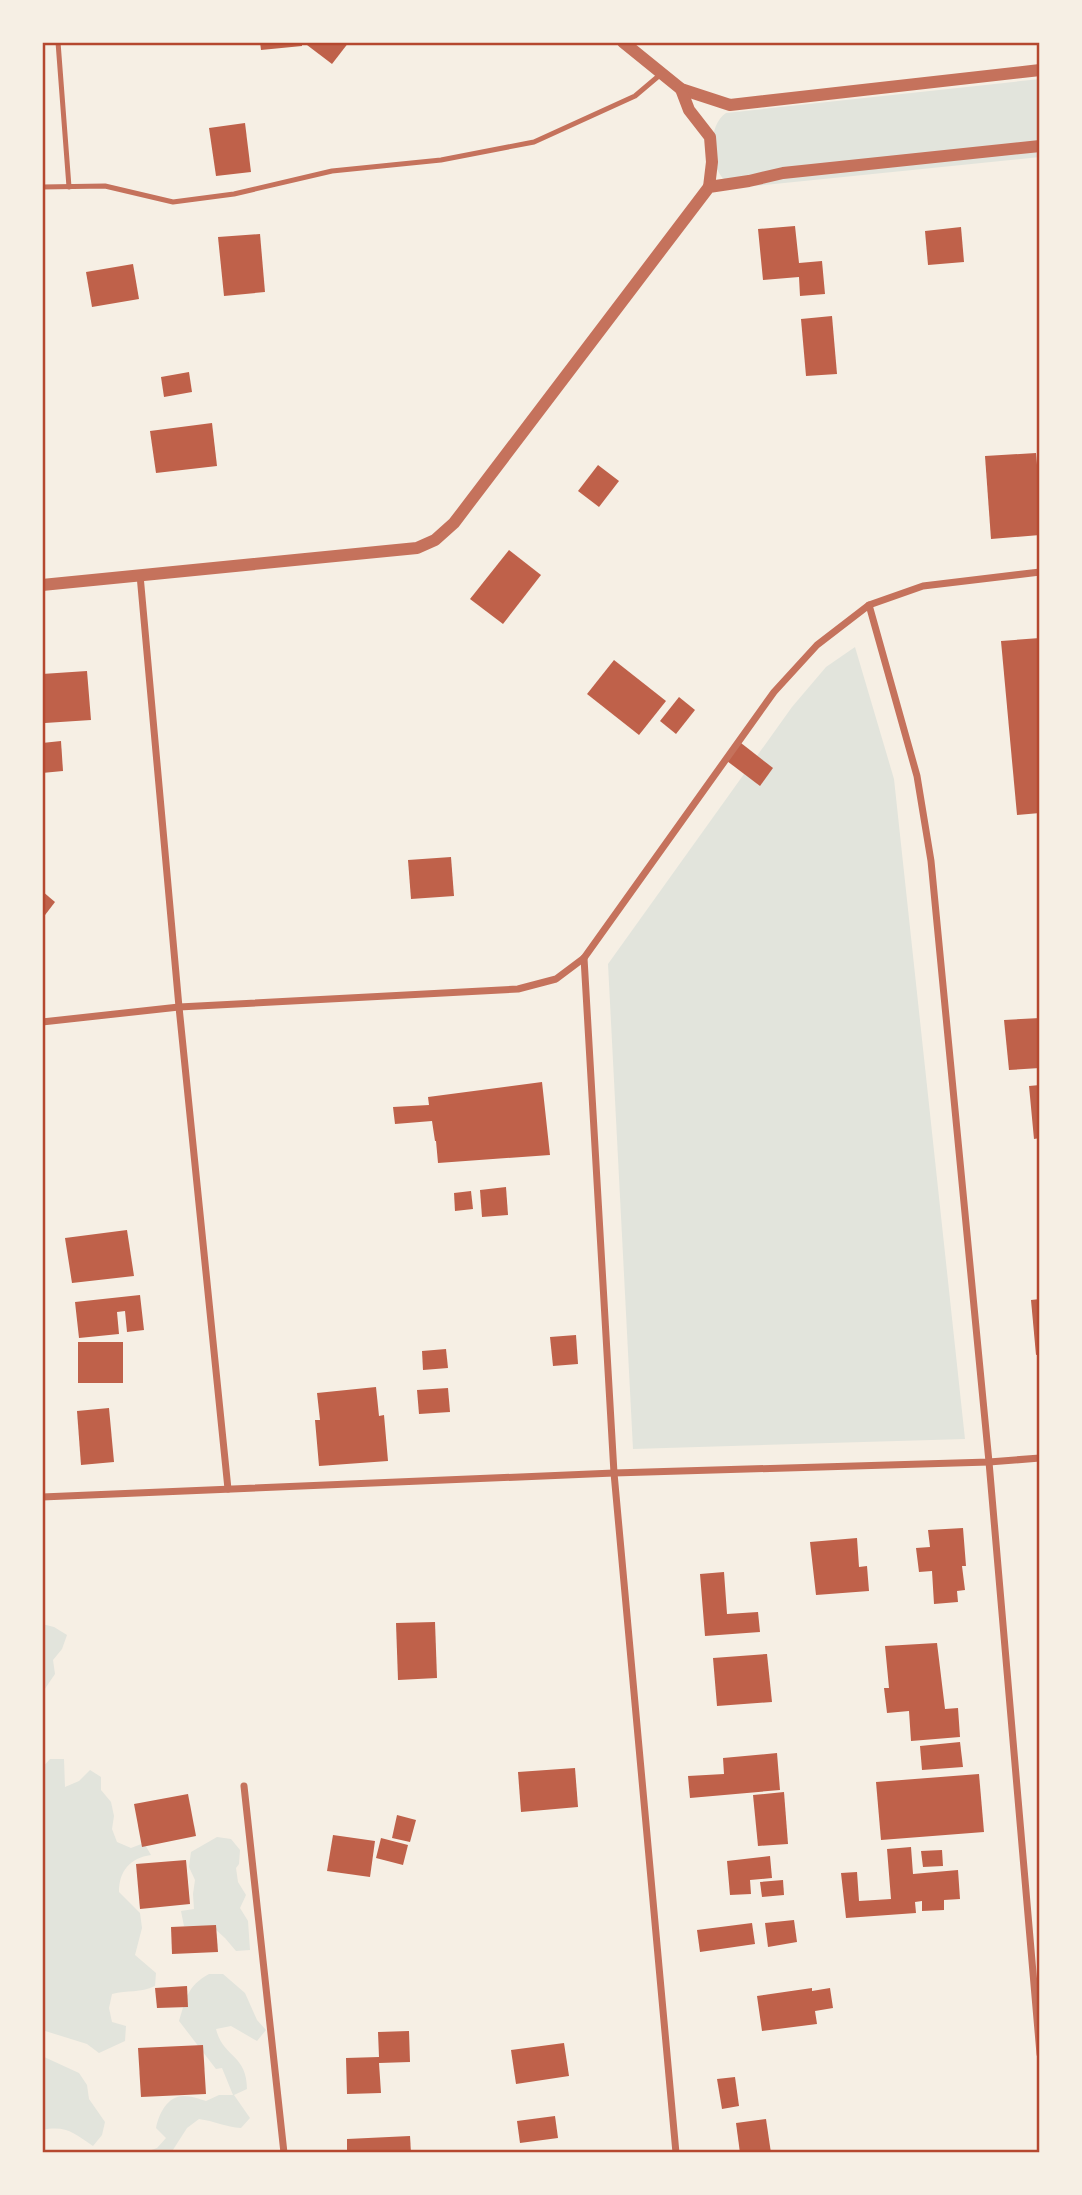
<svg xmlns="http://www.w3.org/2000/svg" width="1082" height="2195" font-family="Roboto,sans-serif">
  <rect width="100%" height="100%" fill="#f6efe4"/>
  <g fill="#e2e4dc">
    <path d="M1040,79V157L745,187C741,186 737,186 733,185C709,177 705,127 726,113Z"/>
    <path d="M855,647L894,779L965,1439L633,1449L608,964L792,707L826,667Z"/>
    <path d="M42,1624L54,1627L67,1635L62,1649L53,1660L55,1674L42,1693Z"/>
    <path d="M50,1759H64L65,1787L79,1781L90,1770L101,1777V1790L111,1802L114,1816L112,1829L117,1842L131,1848L144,1843L151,1855C130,1858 119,1871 119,1892L140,1913L142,1928L135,1955L156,1973L155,1986C140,1993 128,1990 112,1994L109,2008L112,2022L126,2026L125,2041L99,2053L87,2044L42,2030V1768Z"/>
    <path d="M217,1837L231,1839L240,1850L239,1864L236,1868L238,1882L246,1895L240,1908L248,1921L250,1950L236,1951L225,1938L214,1928L184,1926L181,1911L194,1909L193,1894L195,1880L189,1867L191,1852Z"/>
    <path d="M209,1974H223L245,1993L257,2020L266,2030L257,2041L231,2026L216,2029C223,2058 247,2054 247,2089L234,2095L250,2118L241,2128C226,2127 214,2121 199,2119L187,2128L171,2153H143L157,2148L166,2138L156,2128C159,2114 167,2096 184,2096C191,2096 200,2099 206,2101L219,2095H233L222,2068L216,2069L179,2021C186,1999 187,1986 209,1974Z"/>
    <path d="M42,2056L79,2073L87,2085L89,2099L105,2122L102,2135L93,2146C74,2133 66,2125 42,2130Z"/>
  </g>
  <g fill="#bf614a">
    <path d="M260,42H302V46L261,50Z"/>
    <path d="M310,42H349L332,64L307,45Z"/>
    <path d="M245,123L251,172L216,176L209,128Z"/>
    <path d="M795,226L799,263L822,261L825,294L800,296L799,277L763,280L758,229Z"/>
    <path d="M961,227L964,262L928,265L925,231Z"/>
    <path d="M260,234L265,292L224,296L218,237Z"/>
    <path d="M133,264L139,299L92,307L86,272Z"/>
    <path d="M832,316L837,374L806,376L801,319Z"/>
    <path d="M189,372L192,392L164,397L161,377Z"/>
    <path d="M212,423L217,466L156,473L150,431Z"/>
    <path d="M1036,453L1040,499V535L991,539L985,456Z"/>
    <path d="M598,465L619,481L599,507L578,491Z"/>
    <path d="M509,550L541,575L503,624L470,599Z"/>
    <path d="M1040,638V813L1017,815L1001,641Z"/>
    <path d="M614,660L666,701L639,735L587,694Z"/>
    <path d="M87,671L91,720L45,723V729H42V674Z"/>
    <path d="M679,697L695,710L676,734L660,721Z"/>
    <path d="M61,741L63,771L42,773V743Z"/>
    <path d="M741,743L773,768L760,786L727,761Z"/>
    <path d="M451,857L454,896L411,899L408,860Z"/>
    <path d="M42,891L55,902L42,919Z"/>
    <path d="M1040,1018V1068L1009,1070L1004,1020Z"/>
    <path d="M542,1082L550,1155L438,1163L436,1141H435L432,1121L395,1124L393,1107L429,1105L428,1097Z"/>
    <path d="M1040,1085V1138L1034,1139L1029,1086Z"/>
    <path d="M506,1187L508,1215L482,1217L480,1190Z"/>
    <path d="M471,1191L473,1209L455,1211L454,1193Z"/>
    <path d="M127,1230L134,1276L72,1283L65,1238Z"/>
    <path d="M140,1295L144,1330L127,1332L125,1311L117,1312L119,1334L79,1338L75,1302Z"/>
    <path d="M1040,1299V1354L1036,1355L1031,1300Z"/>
    <path d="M576,1335L578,1364L553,1366L550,1337Z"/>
    <rect x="78" y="1342" width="45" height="41"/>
    <path d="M446,1349L448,1368L423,1370L422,1351Z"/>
    <path d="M376,1387L379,1416L384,1415L388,1461L319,1466L315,1420H320L317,1393Z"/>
    <path d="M448,1388L450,1412L419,1414L417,1390Z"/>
    <path d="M109,1408L114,1462L81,1465L77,1411Z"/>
    <path d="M963,1528L966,1566H962L965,1590L957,1591L958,1602L934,1604L932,1571L919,1572L916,1548L930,1547L928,1530Z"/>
    <path d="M857,1538L859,1567L867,1566L869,1591L816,1595L810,1542Z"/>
    <path d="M724,1572L727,1614L758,1612L760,1632L705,1636L700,1574Z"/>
    <path d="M435,1622L437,1678L398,1680L396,1623Z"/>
    <path d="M937,1643L945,1709L958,1708L960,1737L911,1741L909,1711L887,1713L884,1688H889L885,1646Z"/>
    <path d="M767,1654L772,1702L717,1706L713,1658Z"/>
    <path d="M960,1742L963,1767L922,1770L920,1746Z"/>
    <path d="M777,1753L780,1790L690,1798L688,1776L724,1774L723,1758Z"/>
    <path d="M575,1768L578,1807L521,1812L518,1772Z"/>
    <path d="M979,1774L984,1832L881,1840L876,1782Z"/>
    <path d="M784,1792L788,1844L758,1846L753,1795Z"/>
    <path d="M188,1794L196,1836L142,1847L134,1804Z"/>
    <path d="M397,1815L416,1820L410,1842L392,1838Z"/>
    <path d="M333,1835L375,1841L370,1877L327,1871Z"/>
    <path d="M381,1838L408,1845L403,1865L376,1858Z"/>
    <path d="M911,1847L913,1874L958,1870L960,1899L944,1900V1910L922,1911V1901L915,1902L916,1913L846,1918L841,1873L857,1872L859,1901L891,1899L887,1849Z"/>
    <path d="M942,1850L943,1866L923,1867L921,1851Z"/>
    <path d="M770,1856L772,1878L750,1880L751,1894L730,1895L727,1861Z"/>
    <path d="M186,1860L190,1904L140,1909L136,1864Z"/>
    <path d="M783,1880L784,1895L762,1897L760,1882Z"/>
    <path d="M794,1920L797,1942L768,1947L765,1923Z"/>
    <path d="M752,1923L755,1944L700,1952L697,1930Z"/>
    <path d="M216,1925L218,1952L172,1954L171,1927Z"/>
    <path d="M187,1986L188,2007L157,2008L155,1988Z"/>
    <path d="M812,1988V1991L830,1988L833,2008L815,2011L817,2024L762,2031L757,1996Z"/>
    <path d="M409,2031L410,2062L379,2063L381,2093L347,2094L346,2058L379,2057L378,2032Z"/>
    <path d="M564,2043L569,2076L516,2084L511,2050Z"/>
    <path d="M203,2045L206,2094L141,2097L138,2048Z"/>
    <path d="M735,2077L739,2106L722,2109L717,2079Z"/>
    <path d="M555,2116L558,2138L520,2143L517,2121Z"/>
    <path d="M766,2119L771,2153H740L736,2123Z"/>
    <path d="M410,2136L411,2153H347V2139Z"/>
  </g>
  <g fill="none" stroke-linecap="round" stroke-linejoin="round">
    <g stroke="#c5725c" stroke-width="5">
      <path d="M58,42L69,187"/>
      <path d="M42,187L105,186L173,202L234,194L332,171L441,160L534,142L635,96L661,74"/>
    </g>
    <g stroke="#c5725c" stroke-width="7">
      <path d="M140,575L179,1007L228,1489"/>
      <path d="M869,605L917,776L931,861L989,1462L1040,2054"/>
      <path d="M584,958L614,1473L676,2153"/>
      <path d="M42,1022L179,1007L518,989L556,979L584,958L774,692L817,645L869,605L923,586L1040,572"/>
      <path d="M42,1497L614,1473L989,1462L1040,1458"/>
      <path d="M244,1786L284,2153"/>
    </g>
    <g stroke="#c5725c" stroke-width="12">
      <path d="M623,42L681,89L730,105L1040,70"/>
      <path d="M681,89L689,110L710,137L712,162L709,187"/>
      <path d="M42,585L417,548L435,540L454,523L709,187L749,181L783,173L1040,146"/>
    </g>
  </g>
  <rect width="1082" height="2195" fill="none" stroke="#f6efe4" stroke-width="88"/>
  <rect x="44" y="44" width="994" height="2107" fill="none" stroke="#b5482f" stroke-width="2.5"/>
</svg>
